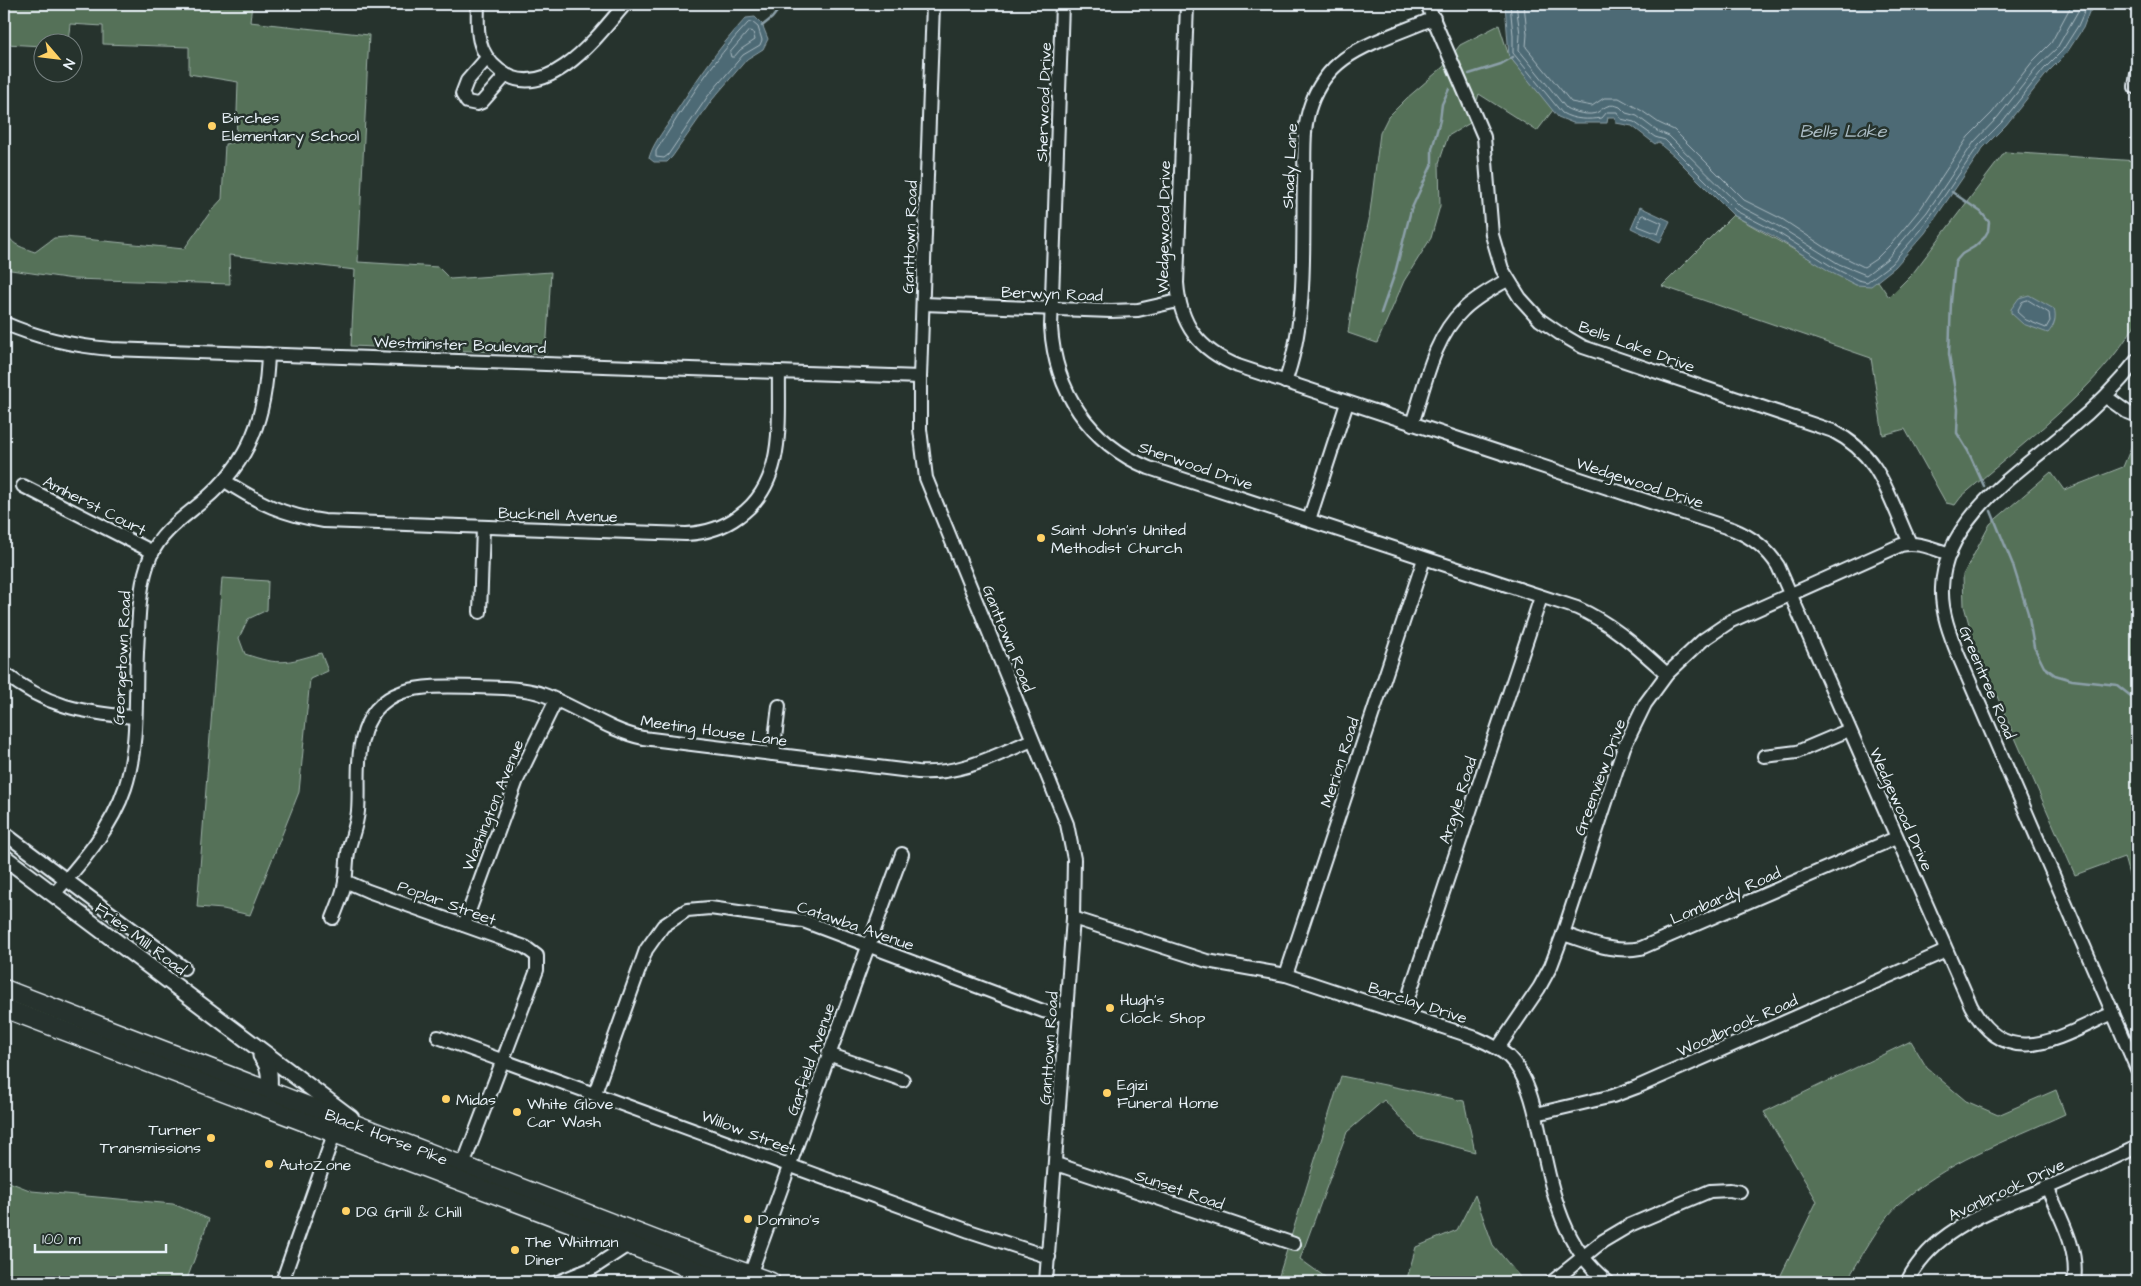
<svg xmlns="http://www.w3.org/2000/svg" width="2141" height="1286" font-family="'Architects Daughter',sans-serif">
  <rect width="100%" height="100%" fill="#26332d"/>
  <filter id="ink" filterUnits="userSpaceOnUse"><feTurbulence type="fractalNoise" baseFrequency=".02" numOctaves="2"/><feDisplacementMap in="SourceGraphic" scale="10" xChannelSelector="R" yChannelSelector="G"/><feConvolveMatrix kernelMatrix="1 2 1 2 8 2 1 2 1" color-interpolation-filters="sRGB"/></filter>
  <g filter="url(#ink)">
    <g fill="#557158" stroke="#9eb1a8">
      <path d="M4,4H252L250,22L369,35L358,262L438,267L450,279L551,272L546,354L351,346L355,270L229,255L230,284L73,279L4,269V222C9,244 15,245 35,252L54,238L65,237L184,249L211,211L222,199L225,144L236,142L238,82L189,74V47L103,44V26L70,24L68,42H42V46L6,44L4,83Z"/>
      <path d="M1499,25L1509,56L1553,110L1537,131L1479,94L1470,123L1448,136L1439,163L1440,206L1431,238L1404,281L1377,343L1348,333L1357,272L1369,220L1380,133L1388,117L1407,98L1443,67L1460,45Z"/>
      <path d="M2005,152L2137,161V321C2101,387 2018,447 1961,497L1955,505L1946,503L1905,429L1883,435L1871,358L1662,286L1733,215L1856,285L1878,281L1889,297L1913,273Z"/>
      <path d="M2137,433V904L2124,857L2075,875L1975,646L1964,606L1963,575L1990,524L2051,472L2064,490L2123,467Z"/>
      <path d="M222,578L268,581L267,610L248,619L239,638L245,654C280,666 286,663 321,653L328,671L310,679L299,792L250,915L223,909L197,907Z"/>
      <path d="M1911,1041L1927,1068L1966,1101L1998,1115L2056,1090L2065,1114C2009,1140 1942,1163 1897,1206C1877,1226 1861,1258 1846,1282H1815L1808,1279C1798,1283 1789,1283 1779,1279L1817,1201L1764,1112Z"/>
      <path d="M1341,1076L1464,1101L1475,1152L1418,1137L1384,1100L1347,1132L1300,1259L1332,1282H1277Z"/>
      <path d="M4,1180L32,1191L173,1204L209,1219L186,1282H4Z"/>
      <path d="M1475,1195L1493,1245L1524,1282H1406L1416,1247L1457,1230Z"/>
    </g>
    <g fill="#4e6a74" stroke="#8ca0a9">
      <path d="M1505,4H2101L2089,12L2083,28L2066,54L2048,72L2006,125L1983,148L1925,233L1895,267L1871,286L1856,285L1834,274L1773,236L1733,215L1674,156L1662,146V144L1658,142L1655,144L1632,126L1616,123L1615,117H1608L1607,123H1573L1558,117L1509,56Z"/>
      <path d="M755,17L762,24L768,39L763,49L747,59L712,100L672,157L667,162H654L649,158C653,144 662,133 670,121C693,85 717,49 746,18Z"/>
      <path d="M1640,207L1670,221L1660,242L1631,228Z"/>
      <path d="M2029,295L2054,309C2057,319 2054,326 2048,333L2023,324L2011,313V309L2019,298Z"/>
    </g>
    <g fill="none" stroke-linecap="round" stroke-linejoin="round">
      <g stroke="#aabbc3" stroke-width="1">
        <path d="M1510,4L1513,35V53L1562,113C1574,120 1588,120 1602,118L1607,112H1617L1621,119L1634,122L1655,137L1665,140L1736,211L1775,231L1836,269L1858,280L1867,282L1891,264L1921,230L1979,145L2002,122L2044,69L2062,51L2078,26L2085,10L2092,4"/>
        <path d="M1516,4L1520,34L1519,50L1566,108C1572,112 1591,117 1598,112C1606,106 1610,103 1620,107L1626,113L1637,116L1657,131L1669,136L1740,206L1778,226L1839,264L1866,275L1887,259L1927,212L1974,142L1997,118L2039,65L2057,48L2082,4"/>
        <path d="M1524,4L1527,34L1526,47L1571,102L1592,106L1604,98H1619L1642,111L1659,123L1674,130L1744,200L1782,219L1826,248L1864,267L1876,259L1892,243L1921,208L1968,137L1992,113L2033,61L2051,43L2072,4"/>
        <path d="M752,22L758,27L762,40L760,45L743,55L708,96L668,155L664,158L656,157V151C684,107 712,61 748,23Z"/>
        <path d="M749,31L753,32L755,40L740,50L734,57H731L730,53Z"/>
        <path d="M1644,215L1662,223L1658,234L1638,226L1641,216Z"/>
        <path d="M2028,300L2049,313L2050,321L2046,328L2026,320L2017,312L2022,302Z"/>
      </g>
      <g stroke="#8ca0a9" stroke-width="2.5">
        <path d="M762,26L772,18L783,4"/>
        <path d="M1469,74L1501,64L1513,57"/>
        <path d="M1952,192L1981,212L1989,222L1988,231L1984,238L1974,247L1962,254L1955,262L1951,302L1949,354L1958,409L1957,433L1968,451L1984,486"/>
        <path d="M1381,313L1395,273L1411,210L1432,164V149L1440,120L1442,104L1449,89"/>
        <path d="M1991,511L2013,565L2028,613L2034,647L2044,667L2055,675L2072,680L2117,685L2137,701"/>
      </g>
      <defs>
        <g id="minor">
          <path d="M478,4C477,30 476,52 499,70C545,107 599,35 625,4"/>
          <path d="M933,4L920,377V429L926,478L1067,824L1074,859L1073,918L1046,1282"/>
          <path d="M1062,4L1051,327C1055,391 1089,443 1149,468L1577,608C1612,623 1639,649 1667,674"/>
          <path d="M1187,4L1177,283C1180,325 1199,350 1238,366L1732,529C1752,537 1767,548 1778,566L1971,1006C2007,1074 2061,1036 2113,1013"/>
          <path d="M1427,4L1484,137L1492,235L1502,269L1520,298L1540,320L1559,333L1583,347L1833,431C1882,456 1888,497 1910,543"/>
          <path d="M487,58L467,81L462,94L467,102L477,104L482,102L506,75"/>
          <path d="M2135,87L2137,74"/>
          <path d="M923,304L1111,311L1138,310L1178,301"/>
          <path d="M4,323C38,338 74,346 111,349L920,377"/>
          <path d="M2137,360C2117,386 2094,409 2068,430C2021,471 1944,518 1942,588C1941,612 1950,635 1959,657L2137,1069"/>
          <path d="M1285,382C1308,320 1302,245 1304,180C1305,155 1302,128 1311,104C1317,87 1329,70 1344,59C1367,42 1407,30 1434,18"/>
          <path d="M2106,397L2127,412L2137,416"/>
          <path d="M1412,424C1425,386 1433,338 1463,310C1476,297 1492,289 1507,280"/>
          <path d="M225,481C259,503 283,515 324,521L686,534C706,533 723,528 739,516C786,483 778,422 779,372"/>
          <path d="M23,486L153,552"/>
          <path d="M1309,520L1347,403"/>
          <path d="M480,612L483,528"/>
          <path d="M4,673C45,706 83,713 134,717"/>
          <path d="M773,754L779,706"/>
          <path d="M1764,756L1797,752L1849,730"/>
          <path d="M4,833L184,968"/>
          <path d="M345,881L368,891L525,947L537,956V970L463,1165"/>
          <path d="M54,894C81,863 112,828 125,788C139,745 135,696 137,652C139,619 138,586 151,555C162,531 183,518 203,501C251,461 266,415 268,354"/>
          <path d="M333,918C338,906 343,894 345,882C347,871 346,859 349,848C352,836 357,824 358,811C360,788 356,763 362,740C375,681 428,686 476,687C497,688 519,687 539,693C575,705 606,730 643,738L918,772C960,775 995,756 1032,740"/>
          <path d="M1073,918L1207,961L1286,975L1476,1038C1488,1043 1499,1048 1509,1057C1527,1075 1534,1105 1539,1130C1551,1185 1560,1245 1608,1282"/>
          <path d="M464,925L517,780L556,700"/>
          <path d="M1563,934C1589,942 1613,954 1641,948L1896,838"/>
          <path d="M1286,975L1424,559"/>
          <path d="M1403,1013L1541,597"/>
          <path d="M438,1037L969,1231L1049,1257"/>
          <path d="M1498,1048L1539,988L1551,966L1563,934L1624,747L1645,704L1667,674L1703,640L1731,621L1901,545C1918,541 1934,549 1950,554"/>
          <path d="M828,1054L903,1080"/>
          <path d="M595,1093L646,950L663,926L687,910L710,908L803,921L1043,1011L1066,1015"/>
          <path d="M1536,1114L1613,1096L1637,1087L1946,951"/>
          <path d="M1056,1164L1294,1244"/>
          <path d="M2047,1187C2060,1218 2079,1248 2074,1282"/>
          <path d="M750,1275C801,1135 850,994 902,854"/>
          <path d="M282,1282L334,1134"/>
          <path d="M558,1282L593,1268L634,1241"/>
          <path d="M1552,1282L1603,1241L1630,1225L1710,1191L1730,1190L1740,1192"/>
          <path d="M1907,1282C1934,1227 1994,1210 2046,1188C2077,1175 2107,1161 2137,1147"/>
        </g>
        <g id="major">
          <path d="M4,857L351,1118"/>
          <path d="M261,1056C275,1074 266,1082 271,1102"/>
        </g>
        <g id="highway">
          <path id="s1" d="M4,989L674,1247L771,1282"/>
          <path d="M4,1008L727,1282"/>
        </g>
      </defs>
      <use href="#minor" stroke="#e8f1f8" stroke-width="16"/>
      <use href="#major" stroke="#e8f1f8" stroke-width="19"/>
      <use href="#highway" stroke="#e8f1f8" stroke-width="21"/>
      <use href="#minor" stroke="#26332d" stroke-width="12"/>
      <use href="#major" stroke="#26332d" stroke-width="15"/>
      <use href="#highway" stroke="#26332d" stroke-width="18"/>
    </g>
  </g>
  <g fill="#ffd166" stroke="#26332d" stroke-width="2">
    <circle cx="212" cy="126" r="5"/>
    <circle cx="1041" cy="538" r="5"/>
    <circle cx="1110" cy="1008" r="5"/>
    <circle cx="1107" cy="1093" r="5"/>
    <circle cx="446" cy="1099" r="5"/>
    <circle cx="517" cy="1112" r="5"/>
    <circle cx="211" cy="1138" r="5"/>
    <circle cx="269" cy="1164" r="5"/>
    <circle cx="346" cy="1211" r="5"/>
    <circle cx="748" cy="1219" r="5"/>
    <circle cx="515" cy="1250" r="5"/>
  </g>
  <g text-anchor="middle" stroke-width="5" stroke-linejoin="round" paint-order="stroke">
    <g font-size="16" fill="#e8f1f8" stroke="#26332d">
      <text transform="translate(1043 102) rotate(-88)" y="6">Sherwood Drive</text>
      <text transform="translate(1289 166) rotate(-87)" y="6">Shady Lane</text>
      <text transform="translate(1163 227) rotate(-89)" y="6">Wedgewood Drive</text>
      <text transform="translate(909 237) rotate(-88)" y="6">Ganttown Road</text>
      <text transform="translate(1052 293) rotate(2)" y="6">Berwyn Road</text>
      <text transform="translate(460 344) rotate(2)" y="6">Westminster Boulevard</text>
      <text transform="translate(1637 346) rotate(20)" y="6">Bells Lake Drive</text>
      <text transform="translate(1196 465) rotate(19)" y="6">Sherwood Drive</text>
      <text transform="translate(1640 482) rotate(18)" y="6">Wedgewood Drive</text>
      <text transform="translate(95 505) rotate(27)" y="6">Amherst Court</text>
      <text transform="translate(558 514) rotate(2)" y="6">Bucknell Avenue</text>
      <text transform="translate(1009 638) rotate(68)" y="6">Ganttown Road</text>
      <text transform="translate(121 658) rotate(-87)" y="6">Georgetown Road</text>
      <text transform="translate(1988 682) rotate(67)" y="6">Greentree Road</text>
      <text transform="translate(714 730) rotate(8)" y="6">Meeting House Lane</text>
      <text transform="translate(1339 762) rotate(-72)" y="6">Merion Road</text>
      <text transform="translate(1599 777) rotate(-70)" y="6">Greenview Drive</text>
      <text transform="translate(1457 800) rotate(-72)" y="6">Argyle Road</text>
      <text transform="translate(492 805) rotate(-68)" y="6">Washington Avenue</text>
      <text transform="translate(1902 809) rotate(66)" y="6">Wedgewood Drive</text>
      <text transform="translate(1725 895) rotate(-24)" y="6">Lombardy Road</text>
      <text transform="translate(447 902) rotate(20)" y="6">Poplar Street</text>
      <text transform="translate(856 925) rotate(19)" y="6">Catawba Avenue</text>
      <text transform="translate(141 938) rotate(37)" y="6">Fries Mill Road</text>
      <text transform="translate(1418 1002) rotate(18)" y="6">Barclay Drive</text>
      <text transform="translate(1737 1025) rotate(-24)" y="6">Woodbrook Road</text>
      <text transform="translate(1048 1048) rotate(-86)" y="6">Ganttown Road</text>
      <text transform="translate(810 1059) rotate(-71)" y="6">Garfield Avenue</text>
      <text transform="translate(749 1132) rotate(21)" y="6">Willow Street</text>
      <text dy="6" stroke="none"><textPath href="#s1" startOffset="410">Black Horse Pike</textPath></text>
      <text transform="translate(1180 1189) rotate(19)" y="6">Sunset Road</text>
      <text transform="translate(2006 1189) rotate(-25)" y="6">Avonbrook Drive</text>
    </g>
    <g font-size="16" fill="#e8f1f8" stroke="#26332d" text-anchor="start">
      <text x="222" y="123">Birches<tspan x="222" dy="18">Elementary School</tspan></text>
      <text x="1051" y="535">Saint John's United<tspan x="1051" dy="18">Methodist Church</tspan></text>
      <text x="1120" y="1005">Hugh's<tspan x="1120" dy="18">Clock Shop</tspan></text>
      <text x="1117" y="1090">Egizi<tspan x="1117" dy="18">Funeral Home</tspan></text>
      <text x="456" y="1105">Midas</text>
      <text x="527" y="1109">White Glove<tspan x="527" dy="18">Car Wash</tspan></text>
      <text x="201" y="1135" text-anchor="end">Turner<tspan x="201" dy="18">Transmissions</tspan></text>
      <text x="279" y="1170">AutoZone</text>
      <text x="356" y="1217">DQ Grill &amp; Chill</text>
      <text x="758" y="1225">Domino's</text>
      <text x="525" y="1247">The Whitman<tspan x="525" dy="18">Diner</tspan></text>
    </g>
    <g font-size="18" font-style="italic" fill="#aabbc3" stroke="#26332d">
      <text x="1843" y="137">Bells Lake</text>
    </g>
  </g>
  <rect width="2141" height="1286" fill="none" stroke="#26332d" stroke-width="20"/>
  <rect x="10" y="10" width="2121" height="1266" fill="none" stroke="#e8f1f8" stroke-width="2" filter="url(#ink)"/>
  <g transform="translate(58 58) rotate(118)"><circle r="24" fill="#26332d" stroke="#747f7e"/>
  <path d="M0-4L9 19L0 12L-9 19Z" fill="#ffd166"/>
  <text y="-8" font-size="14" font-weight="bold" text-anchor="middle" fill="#e8f1f8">N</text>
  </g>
  <path d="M35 1244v8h131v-8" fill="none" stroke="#e8f1f8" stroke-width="2.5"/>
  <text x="42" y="1244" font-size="15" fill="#e8f1f8" stroke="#26332d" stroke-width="4" paint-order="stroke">100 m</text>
</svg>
